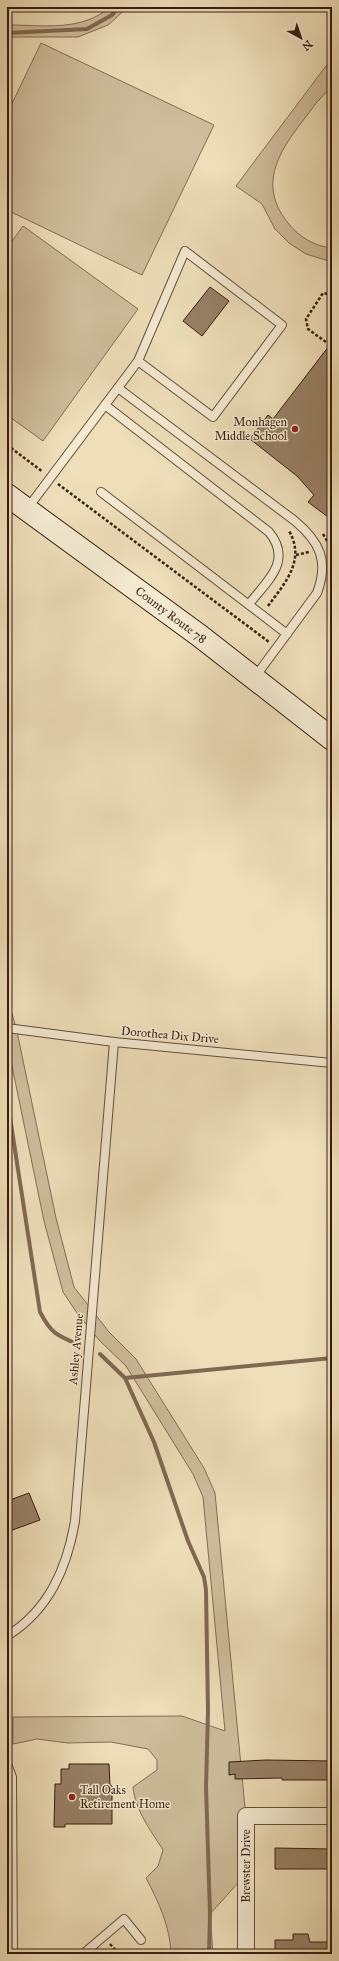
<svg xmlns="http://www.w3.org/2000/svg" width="339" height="1961" font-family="'IM FELL Great Primer',serif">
  <rect width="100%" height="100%" fill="#eedfb9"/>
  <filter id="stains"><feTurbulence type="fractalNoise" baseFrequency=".005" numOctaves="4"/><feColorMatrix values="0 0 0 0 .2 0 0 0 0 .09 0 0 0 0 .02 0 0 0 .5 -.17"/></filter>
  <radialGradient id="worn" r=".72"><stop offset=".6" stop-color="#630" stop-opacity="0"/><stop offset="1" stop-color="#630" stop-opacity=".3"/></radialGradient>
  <g fill="#cfbe9c" stroke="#846d54">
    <path d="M110,7H128L108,25L78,37H7V25C42,25 82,32 110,7Z"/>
    <path d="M41,43L214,125L142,275L7,210V114Z"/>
    <path d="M332,58C332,65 334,76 332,83C330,89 322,97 317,102C290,139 251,177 288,223C299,237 314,246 332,248V262L306,254L289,243L275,229L262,204L236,186Z"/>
    <path d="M23,226L138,309L43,441L7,415V248Z"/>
    <path d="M7,998L16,1027L56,1218L74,1287L109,1332L136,1359L204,1468L215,1493L252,1881L239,1882L210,1914L213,1954H171C170,1926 159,1903 146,1878L158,1866L163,1850C151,1831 135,1810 133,1787L157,1770V1760L148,1749L111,1742L68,1743L37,1739L13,1744V1717L182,1716L225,1731L203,1497L193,1474L126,1366L99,1340L77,1313L63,1292L44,1221L7,1042Z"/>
  </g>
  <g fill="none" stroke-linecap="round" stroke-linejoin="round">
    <g stroke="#806951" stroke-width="4">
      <path d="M7,33L87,29L112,15L118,7"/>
      <path d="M7,1098L40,1312C51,1333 56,1335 77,1344"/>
      <path d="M100,1354L125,1378L154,1442L188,1541L204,1577L206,1590L208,1711L206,1787L210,1914L209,1954"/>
      <path d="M125,1378L332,1358"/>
    </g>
  </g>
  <g fill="#978166" stroke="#381c0d">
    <path d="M210,287L229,301L202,336L183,321Z"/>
    <path d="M332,342V520L308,502L314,495L297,476L250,439L268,415L273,419Z"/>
    <path d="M29,1493L40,1520L7,1532V1501Z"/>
    <path d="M266,1760L332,1761V1780H282V1778L235,1779V1774L229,1775V1762Z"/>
    <path d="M69,1764H109L110,1785L112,1786V1824H65V1827H54L55,1784H61V1769H69Z"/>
    <path d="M275,1848L332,1849V1869H275Z"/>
    <path d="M293,1934H308L310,1942H332V1954H275V1940H293Z"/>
  </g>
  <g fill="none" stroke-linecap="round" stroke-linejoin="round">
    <defs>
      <g id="lane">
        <path d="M118,388L295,521C320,542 329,561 317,593L255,677"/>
        <path d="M105,405L269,532C293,561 267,581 249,604"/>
        <path d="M101,492L287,634"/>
        <path d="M27,509L138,361L185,251L282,325L213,417L138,361"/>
        <path d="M7,1028L114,1042L332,1063"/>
        <path d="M7,1636C49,1610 67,1568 75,1521L114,1042"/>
        <path d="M7,1764L12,1777L13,1954"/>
        <path d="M83,1954L124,1919L141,1940"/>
      </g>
      <path id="street" d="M246,1954V1816H332"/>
      <path id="secondary" d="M7,495L200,636L332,739"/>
    </defs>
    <use href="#lane" stroke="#664d38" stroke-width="10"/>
    <use href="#street" stroke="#664d38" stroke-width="18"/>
    <use href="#secondary" stroke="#381c0d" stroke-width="24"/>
    <g stroke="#381c0d" stroke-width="2.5" stroke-dasharray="3 2" stroke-linecap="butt">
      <path d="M330,345L308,329L306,319L323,293L332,295"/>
      <path d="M7,445L43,472"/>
      <path d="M58,484L269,642"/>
      <path d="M323,534L332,549"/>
      <path d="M296,555L309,552"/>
      <path d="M268,606C285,583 306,560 289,531"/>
      <path d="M110,1944L119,1954"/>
    </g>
    <use href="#lane" stroke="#f4ead2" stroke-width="8"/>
    <use href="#street" stroke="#f4ead2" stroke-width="16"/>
    <use href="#secondary" stroke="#f4ead2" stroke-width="22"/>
  </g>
  <g fill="#8f2418" stroke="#f4ead2" stroke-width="1.5">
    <circle cx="295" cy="429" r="4"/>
    <circle cx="72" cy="1797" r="4"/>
  </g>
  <g text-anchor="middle" stroke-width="3" stroke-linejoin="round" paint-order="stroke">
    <g font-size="12" fill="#381c0d" stroke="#f4ead2" text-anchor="end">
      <text x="287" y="426">Monhagen<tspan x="287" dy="14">Middle School</tspan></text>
      <text x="80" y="1794" text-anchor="start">Tall Oaks<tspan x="80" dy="14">Retirement Home</tspan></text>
    </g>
    <g font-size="12" fill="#381c0d" stroke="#f4ead2">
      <text transform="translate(171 615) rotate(37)" y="4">County Route 78</text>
      <text transform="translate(170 1035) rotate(5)" y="4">Dorothea Dix Drive</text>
      <text transform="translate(76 1349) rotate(-85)" y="4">Ashley Avenue</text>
      <text transform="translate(246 1866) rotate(-90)" y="4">Brewster Drive</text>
    </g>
  </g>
  <rect width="339" height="1961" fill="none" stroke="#eedfb9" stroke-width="24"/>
  <rect x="8" y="8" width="323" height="1945" fill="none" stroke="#381c0d" stroke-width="2"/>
  <rect x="12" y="12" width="315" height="1937" fill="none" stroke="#381c0d"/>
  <g transform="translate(301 38) rotate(140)" stroke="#f4ead2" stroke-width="3" paint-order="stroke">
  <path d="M0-3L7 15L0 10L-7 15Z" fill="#381c0d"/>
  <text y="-6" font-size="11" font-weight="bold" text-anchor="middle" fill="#381c0d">N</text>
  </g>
  <rect width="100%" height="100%" filter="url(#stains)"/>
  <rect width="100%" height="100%" fill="url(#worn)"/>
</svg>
